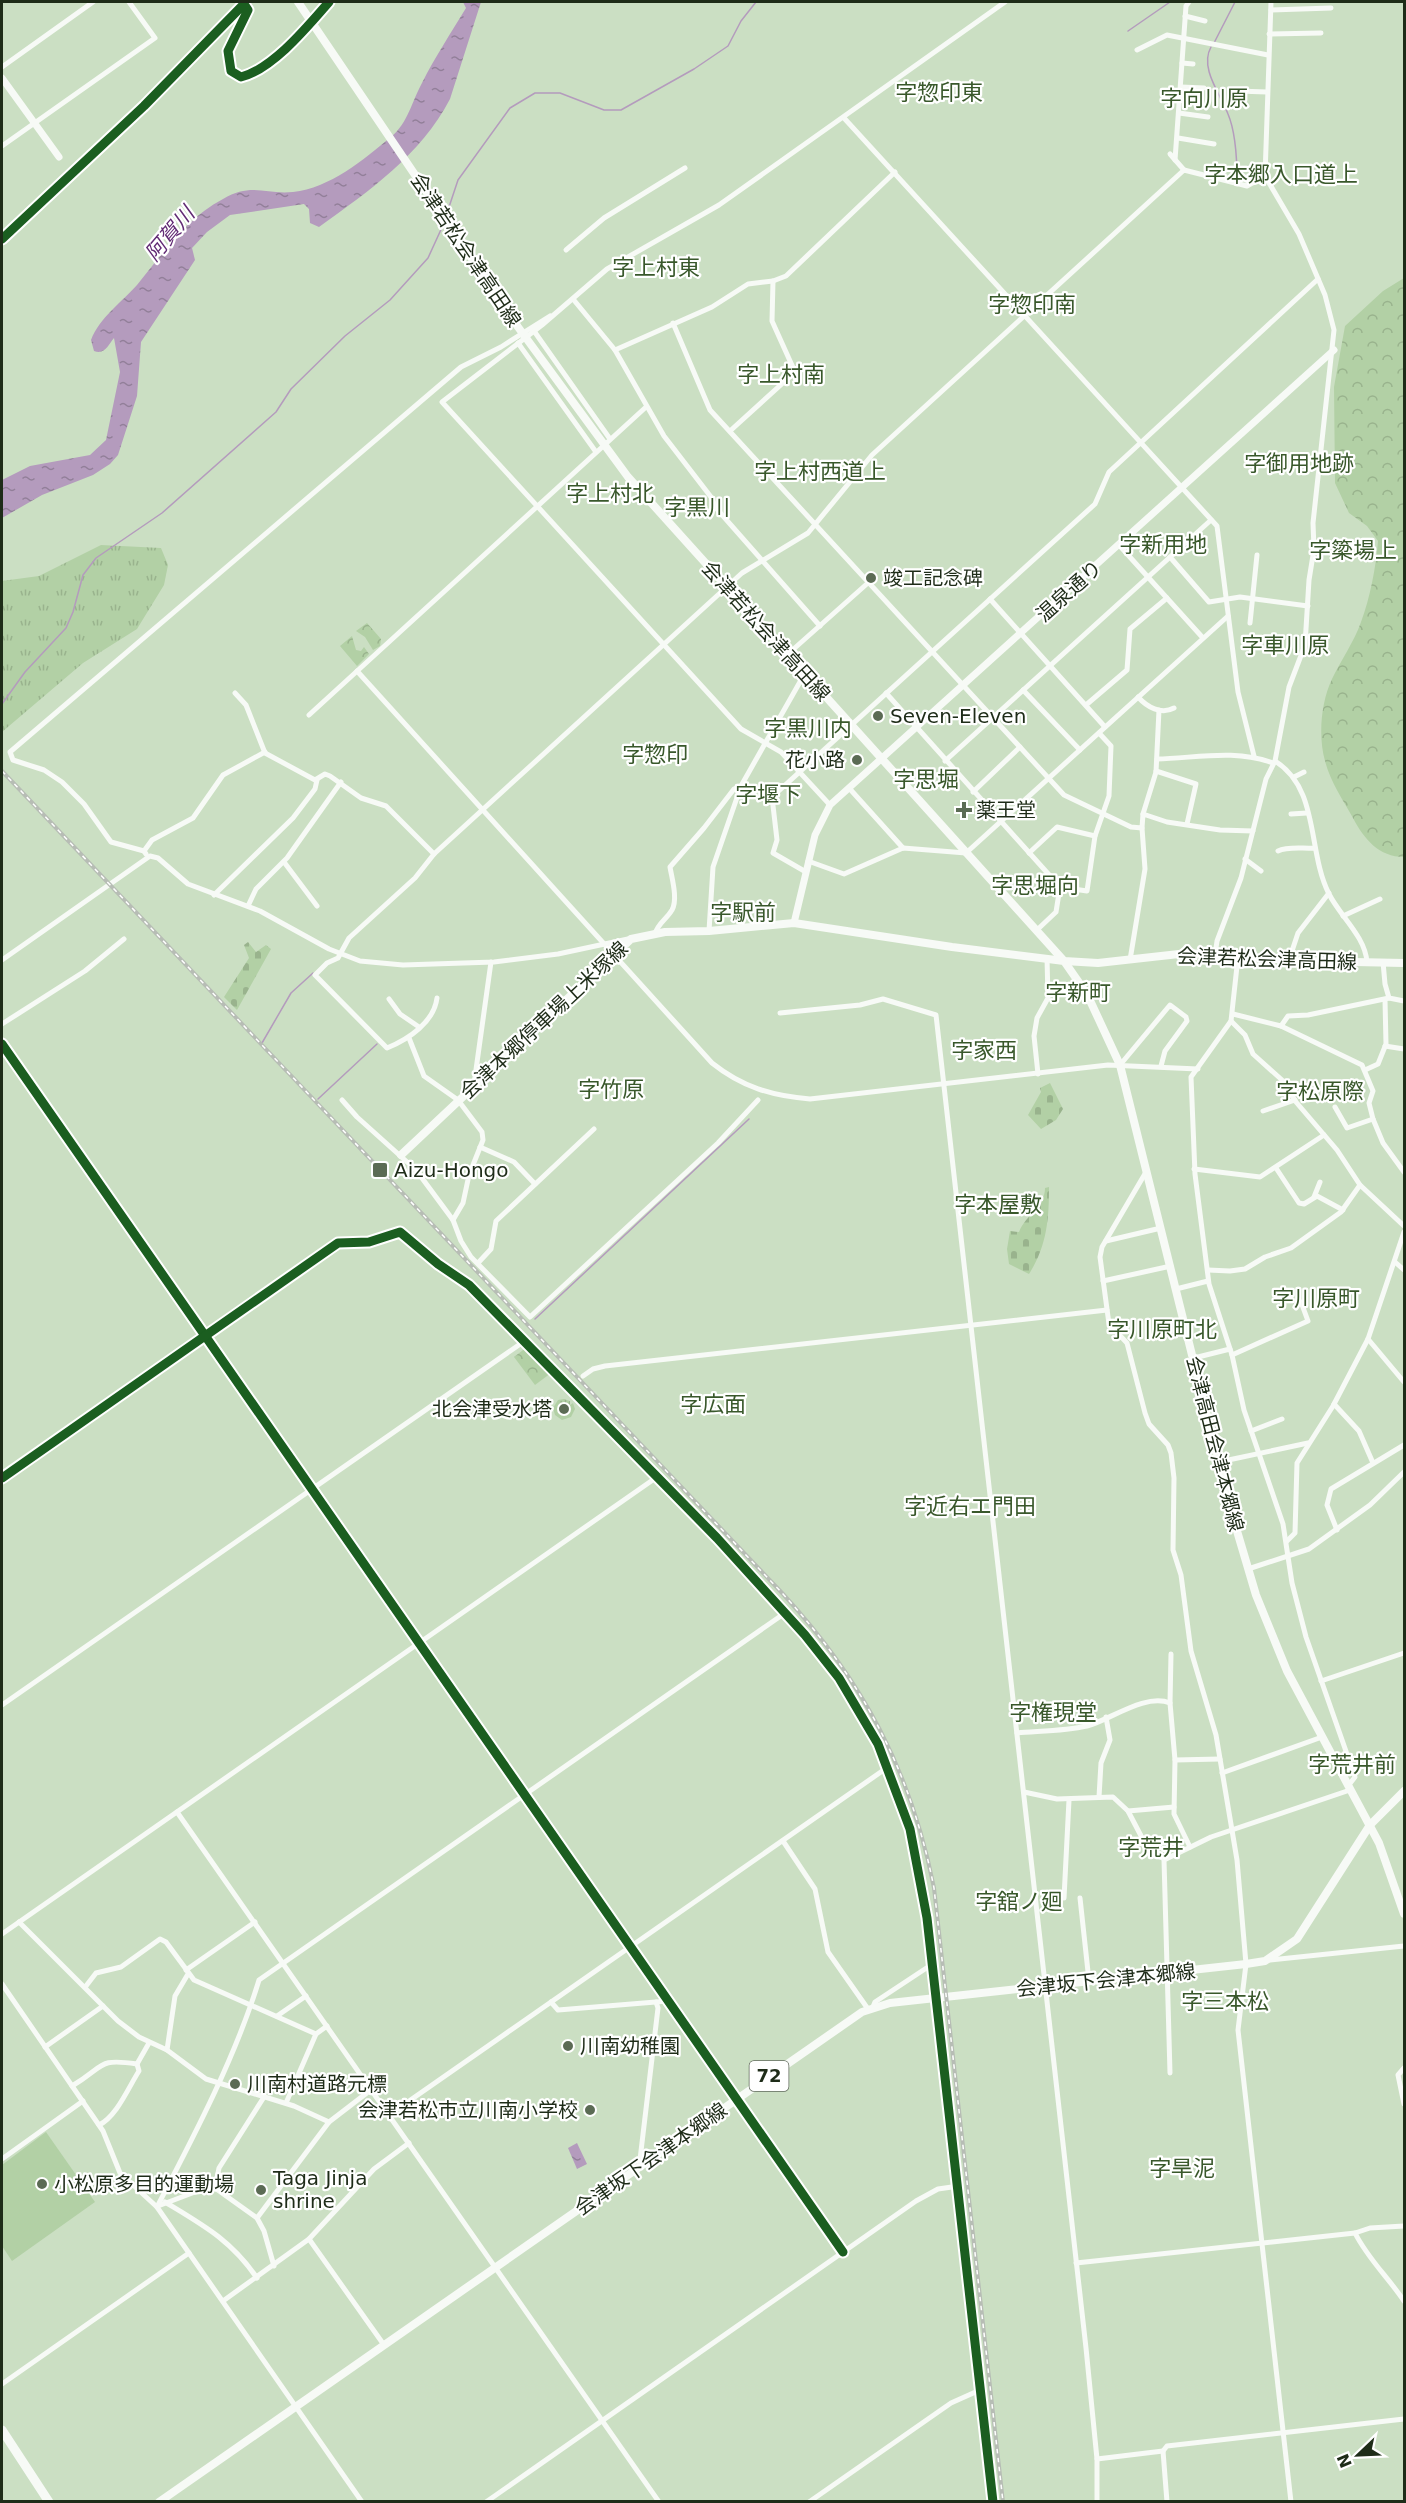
<svg xmlns="http://www.w3.org/2000/svg" width="1406" height="2503" font-family="'DejaVu Sans','Noto Sans JP',sans-serif">
  <defs>
    <pattern id="grass-tufts" width="24" height="20" patternUnits="userSpaceOnUse" patternTransform="scale(1.5)"><rect width="24" height="20" fill="#b2d0a5"/><path d="M3 7l-1-3M5 7V3M7 7l1-3M15 17l-1-3M17 17v-4M19 17l1-3" fill="none" stroke="#99b38d"/></pattern>
    <pattern id="forest-crowns" width="20" height="18" patternUnits="userSpaceOnUse" patternTransform="scale(1.5)"><rect width="20" height="18" fill="#b2d0a5"/><path d="M2 6a3 3 0 1 1 6 0M12 15a3 3 0 1 1 6 0" fill="none" stroke="#99b38d"/></pattern>
    <pattern id="cemetery-stones" width="16" height="16" patternUnits="userSpaceOnUse" patternTransform="scale(1.5)"><rect width="16" height="16" fill="#b2d0a5"/><path d="M2 7V4a2 2 0 0 1 4 0v3zM10 15v-3a2 2 0 0 1 4 0v3z" fill="#99b38d"/></pattern>
    <pattern id="water-ripples" width="26" height="14" patternUnits="userSpaceOnUse" patternTransform="scale(1.5)"><rect width="26" height="14" fill="#b49bbd"/><path d="M2 4q2-2 4 0t4 0M15 11q2-2 4 0t4 0" fill="none" stroke="#927f99"/></pattern>
  </defs>
  <rect width="100%" height="100%" fill="#cbdfc3"/>
  <g fill="url(#grass-tufts)">
    <path d="M101,545L161,548L168,565L164,585L137,629L83,663L2,732V581L39,576Z"/>
    <path d="M564,1399L570,1401V1405L573,1403L575,1409L571,1417L562,1420L555,1415L553,1408L558,1400Z"/>
  </g>
  <g fill="url(#forest-crowns)">
    <path d="M1404,278V857C1379,857 1364,839 1353,818C1343,800 1330,781 1325,761C1318,736 1321,702 1332,679C1341,660 1354,642 1361,622C1370,598 1376,567 1378,541L1367,526L1349,513L1335,483L1334,387L1345,326L1383,291Z"/>
    <path d="M367,623L381,639L380,646L373,650L365,637L356,631Z"/>
    <path d="M352,636L356,650L361,651L364,647L369,654L357,666L340,646Z"/>
    <path d="M527,1347L551,1373L535,1385L514,1357Z"/>
  </g>
  <g fill="url(#cemetery-stones)">
    <path d="M248,942L256,952L266,945L271,949L237,1010L224,997L249,958L244,945Z"/>
    <path d="M1050,1083L1063,1109L1056,1120L1041,1129L1028,1115L1041,1092L1040,1088Z"/>
    <path d="M1049,1187C1049,1219 1047,1246 1029,1274L1009,1264L1007,1249L1010,1231L1019,1232C1026,1214 1045,1207 1045,1188Z"/>
  </g>
  <path fill="#b2d0a5" d="M46,2132L95,2202L12,2261L2,2246V2165Z"/>
  <g fill="url(#water-ripples)">
    <path d="M463,2H481L450,99C421,155 369,191 319,227L310,223L309,209L304,204L230,215L207,232L192,248L195,260L141,342L137,396L118,455L110,464L93,475L42,495L2,518V480L30,466L90,455L106,440L120,372L114,338C108,345 105,355 94,351L91,340C100,317 121,303 137,285C163,253 185,219 223,199C252,182 266,195 293,192C330,188 363,160 391,137C408,123 412,101 422,83C435,57 451,33 466,8Z"/>
    <path d="M577,2143L587,2164L577,2169L568,2148Z"/>
  </g>
  <g fill="none" stroke-linecap="round" stroke-linejoin="round">
    <g stroke="#b49bbd" stroke-width="1.5">
      <path d="M1128,31L1170,2"/>
      <path d="M1214,43L1235,2"/>
      <path d="M1211,47C1199,68 1221,95 1228,114C1236,133 1237,159 1237,180"/>
      <path d="M446,216L458,180L510,108L535,93H560L604,110H621L694,69L728,46L741,21L756,2"/>
      <path d="M2,704L25,672L66,628L73,612L83,575L96,558L162,513L276,412L291,389L345,336L390,300L428,258L444,223"/>
      <path d="M262,1043L291,993L313,973"/>
      <path d="M318,1099L377,1044"/>
      <path d="M535,1319L749,1119"/>
    </g>
    <g stroke="#f7faf6" stroke-width="5">
      <path d="M1271,10L1331,8"/>
      <path d="M1185,16L1205,21"/>
      <path d="M1269,34L1321,33"/>
      <path d="M1137,50L1167,35L1268,55"/>
      <path d="M1182,63L1193,64"/>
      <path d="M2,67L93,2"/>
      <path d="M1181,87L1204,88"/>
      <path d="M1237,91L1267,92"/>
      <path d="M1179,113L1208,117"/>
      <path d="M844,118L1217,526L1238,692L1254,756"/>
      <path d="M1178,138L1214,144"/>
      <path d="M2,146L155,38L129,2"/>
      <path d="M1170,154L1184,170"/>
      <path d="M1175,160L1186,6L1189,2"/>
      <path d="M566,250L604,218L685,168"/>
      <path d="M573,299L615,350"/>
      <path d="M673,323L710,410L1064,795L1131,827L1142,828L1143,814L1167,822L1220,830L1253,831"/>
      <path d="M534,331L610,439"/>
      <path d="M518,343L596,452"/>
      <path d="M730,431L795,372L772,321L773,281"/>
      <path d="M1119,545L1203,638"/>
      <path d="M1314,549L1335,554L1353,546L1363,550"/>
      <path d="M1170,557L1209,602L1240,597L1308,606"/>
      <path d="M990,599L1105,727"/>
      <path d="M1250,623L1257,555"/>
      <path d="M820,626L716,508L711,497L664,436L615,350L712,307L748,284L773,281L786,276L895,172"/>
      <path d="M788,654L869,582"/>
      <path d="M357,671L712,1063C742,1087 772,1096 810,1099L1108,1065L1198,1069"/>
      <path d="M1023,690L1080,750"/>
      <path d="M235,693L246,705L265,753L315,780L325,774L330,776L361,798L386,806L434,854"/>
      <path d="M886,693L1060,887L1087,891L1095,836L1109,796L1111,746L1099,733"/>
      <path d="M1138,697C1147,707 1161,715 1174,708"/>
      <path d="M1086,705L1127,670L1130,629L1167,598"/>
      <path d="M309,715L646,407"/>
      <path d="M1157,759C1197,758 1235,749 1273,763"/>
      <path d="M945,761L1211,520"/>
      <path d="M1275,761C1320,789 1307,851 1329,894C1340,916 1365,936 1367,962"/>
      <path d="M1156,771L1196,784L1187,824"/>
      <path d="M1294,777L1304,772"/>
      <path d="M849,788L903,848"/>
      <path d="M973,792L1020,747"/>
      <path d="M830,805L781,752L741,729L442,402L542,325L607,269L719,205L1005,2"/>
      <path d="M1143,814L1156,772L1159,710"/>
      <path d="M1291,814L1307,813"/>
      <path d="M144,851L111,842L84,804L62,782L44,770L13,760L10,752L461,367L501,347L550,316"/>
      <path d="M1278,851C1288,846 1304,849 1315,848"/>
      <path d="M1029,853L1057,827L1095,836"/>
      <path d="M146,854L144,851L152,840L193,818L223,775L265,752"/>
      <path d="M1245,859L1261,871"/>
      <path d="M808,861L844,874L903,848L966,853L1228,616"/>
      <path d="M284,862L317,906"/>
      <path d="M806,872L773,853L777,840L772,797L1095,504L1109,472L1318,279"/>
      <path d="M214,895L293,818L315,789L317,780"/>
      <path d="M248,906L256,889L287,858L341,782"/>
      <path d="M1343,916L1380,899"/>
      <path d="M1038,929L1056,912L1060,887"/>
      <path d="M709,931L713,867L741,786L805,673"/>
      <path d="M655,934C658,923 666,920 672,910C678,899 672,879 670,867L704,828L734,789L741,786"/>
      <path d="M1215,955L1217,941L1241,878L1266,779L1275,761L1289,687L1305,645L1309,580L1314,549L1313,523L1334,330L1325,295L1299,234L1265,176L1271,2"/>
      <path d="M1238,957L1231,1021L1191,1077L1195,1174L1209,1284L1232,1355L1244,1410L1283,1524L1292,1583L1306,1637L1355,1777L1348,1786"/>
      <path d="M2,960L150,856L158,858L188,884L260,911L329,949L360,961L403,965L494,962L558,954L628,939"/>
      <path d="M1130,960L1145,869L1142,828"/>
      <path d="M1289,960L1298,933L1329,893"/>
      <path d="M1383,962L1385,984L1389,998L1404,1001"/>
      <path d="M437,998C434,1022 409,1039 387,1048L315,975L327,963L338,958L349,938L415,878L434,854L742,573L808,533L872,455L1184,170L1247,186L1265,176"/>
      <path d="M389,999L400,1014L419,1027"/>
      <path d="M780,1013L860,1005L883,999L936,1015L1086,2348L1097,2459V2502"/>
      <path d="M1233,1014L1281,1026L1288,1016L1308,1015L1389,998"/>
      <path d="M1231,1021L1245,1035L1253,1054L1282,1080L1296,1102L1337,1150L1360,1185L1404,1226"/>
      <path d="M2,1024L85,971L124,939"/>
      <path d="M1281,1026L1362,1065L1373,1091L1369,1103L1373,1119L1383,1143L1404,1172"/>
      <path d="M409,1038L424,1076L458,1100L482,1132L483,1140L469,1175L463,1203L453,1220"/>
      <path d="M2,1044L843,2252"/>
      <path d="M1385,1046L1404,1049"/>
      <path d="M1120,1065L1170,1005L1186,1017L1187,1021L1165,1051L1161,1066"/>
      <path d="M1365,1070L1378,1064L1386,1044L1385,1000"/>
      <path d="M1038,1074L1034,1036L1037,1018L1048,998L1047,958"/>
      <path d="M474,1084L491,962"/>
      <path d="M342,1100L357,1117L416,1170L453,1220L461,1241L471,1257L530,1317L718,1143L758,1100"/>
      <path d="M1335,1107L1347,1128L1373,1119"/>
      <path d="M1263,1111L1295,1100"/>
      <path d="M480,1147L514,1162L535,1184"/>
      <path d="M1276,1168L1299,1203L1304,1204L1317,1196L1343,1210"/>
      <path d="M1194,1169L1260,1177L1324,1135"/>
      <path d="M1146,1172L1102,1247L1100,1257L1109,1324L1127,1343L1145,1413L1149,1424L1168,1445L1171,1453L1174,1478L1173,1550L1181,1575L1191,1651L1216,1735L1237,1860L1246,1964L1238,2030L1291,2502"/>
      <path d="M1314,1197L1320,1182"/>
      <path d="M1106,1241L1161,1228"/>
      <path d="M1395,1262L1404,1270"/>
      <path d="M478,1263L491,1249L496,1221L594,1129"/>
      <path d="M1208,1270L1230,1271L1245,1269L1265,1257L1291,1248L1341,1212L1360,1185"/>
      <path d="M1103,1281L1171,1266"/>
      <path d="M1176,1289L1208,1281"/>
      <path d="M1368,1339L1404,1382"/>
      <path d="M1232,1355L1308,1321L1301,1302"/>
      <path d="M1194,1358L1230,1349"/>
      <path d="M583,1376L593,1369L605,1366L1107,1310"/>
      <path d="M1334,1404L1359,1431L1373,1463"/>
      <path d="M1251,1431L1282,1419"/>
      <path d="M1219,1462L1308,1443"/>
      <path d="M2,1478L338,1243L369,1242L400,1232L438,1264L469,1285L717,1538L805,1635L839,1678L878,1744L910,1829L927,1918L993,2502"/>
      <path d="M1337,1530L1327,1505L1331,1489L1404,1445"/>
      <path d="M1287,1541L1295,1533L1297,1463L1333,1406L1368,1339L1404,1232"/>
      <path d="M1248,1569L1309,1549L1370,1505L1404,1472"/>
      <path d="M1171,1654L1170,1703L1175,1760L1174,1814L1190,1847"/>
      <path d="M1321,1681L1404,1653"/>
      <path d="M2,1705L526,1340"/>
      <path d="M1017,1733C1040,1731 1064,1731 1087,1726C1110,1720 1145,1693 1170,1703"/>
      <path d="M1175,1760L1220,1759"/>
      <path d="M1222,1773L1322,1737"/>
      <path d="M1024,1792L1057,1799L1113,1797L1128,1811L1150,1853L1165,1859"/>
      <path d="M1099,1797L1101,1763L1110,1740L1106,1717"/>
      <path d="M1128,1811L1174,1807"/>
      <path d="M177,1812L659,2502"/>
      <path d="M783,1841L815,1889L828,1952L868,2009"/>
      <path d="M1064,1898L1069,1800"/>
      <path d="M1080,1898L1089,1981"/>
      <path d="M19,1922L118,2021L139,2037L167,2050L206,2079L294,2106L329,2122"/>
      <path d="M2,1934L657,1477"/>
      <path d="M1270,1960L1404,1946"/>
      <path d="M186,1970L255,1922"/>
      <path d="M2,1984L103,2131L120,2173L157,2207L362,2502"/>
      <path d="M86,1986L96,1973L121,1967L160,1939L166,1942L194,1980L316,2034L327,2026"/>
      <path d="M551,2002L558,2010L668,2001"/>
      <path d="M873,2007L875,2002L931,1965"/>
      <path d="M277,2016L306,1996"/>
      <path d="M45,2047L103,2006"/>
      <path d="M167,2050L175,1996L188,1974"/>
      <path d="M1404,2068L1398,2075L1404,2104"/>
      <path d="M1170,2073L1164,1860L1211,1837L1350,1790"/>
      <path d="M72,2086C106,2066 96,2058 137,2064L149,2043"/>
      <path d="M286,2103L316,2034"/>
      <path d="M389,2115L888,1767"/>
      <path d="M99,2125C117,2116 128,2088 139,2071L137,2064"/>
      <path d="M2,2159L83,2101"/>
      <path d="M639,2168L658,2008L656,2002"/>
      <path d="M215,2188L219,2168L264,2097"/>
      <path d="M165,2202C203,2225 231,2240 257,2278"/>
      <path d="M158,2206L195,2192L215,2188L257,2218L264,2231L274,2266"/>
      <path d="M157,2207C194,2136 236,2056 259,1980L785,1613"/>
      <path d="M257,2218L329,2122L372,2089"/>
      <path d="M1355,2233C1368,2259 1388,2277 1404,2301"/>
      <path d="M309,2239L384,2345"/>
      <path d="M1076,2263L1355,2233L1370,2228L1404,2226"/>
      <path d="M223,2301L309,2239L374,2169L409,2143"/>
      <path d="M2,2384L189,2253"/>
      <path d="M1097,2459L1163,2451"/>
      <path d="M486,2502L916,2201L938,2189L959,2186"/>
      <path d="M809,2502L951,2403L980,2390"/>
      <path d="M1167,2502L1163,2451L1167,2446L1404,2419"/>
    </g>
    <g stroke="#f7faf6" stroke-width="7">
      <path d="M2,78L59,157"/>
      <path d="M794,923L815,835L830,805L1334,350"/>
    </g>
    <g stroke="#f7faf6" stroke-width="8">
      <path d="M298,2L518,327L628,477L1064,961L1098,963L1188,953L1305,961L1404,963"/>
      <path d="M401,1155L631,939L665,932L709,931L794,923L952,947L1064,961L1087,994L1120,1065L1229,1504L1256,1595L1287,1671L1379,1843L1404,1914"/>
    </g>
    <path stroke="#f7faf6" stroke-width="8" d="M159,2502L862,2012L890,2003L1246,1964L1265,1961L1297,1939L1370,1825L1404,1791"/>
    <path stroke="#f7faf6" stroke-width="9" d="M2,2430L49,2502"/>
    <defs>
      <path id="rail" d="M2,771L783,1594C863,1681 911,1771 934,1888L1003,2502"/>
    </defs>
    <use href="#rail" stroke="#b7bdb5" stroke-width="4"/>
    <use href="#rail" stroke="#fff" stroke-width="1.5" stroke-dasharray="4.5" stroke-linecap="butt"/>
    <defs>
      <g id="cycleway">
        <path d="M2,239L144,106L244,4L248,10L228,51L231,71L241,77C273,69 308,26 329,2"/>
        <path d="M2,1044L843,2252"/>
        <path d="M2,1478L338,1243L369,1242L400,1232L438,1264L469,1285L717,1538L805,1635L839,1678L878,1744L910,1829L927,1918L993,2502"/>
      </g>
    </defs>
    <use href="#cycleway" stroke="#fff" stroke-width="13"/>
    <use href="#cycleway" stroke="#1b5e20" stroke-width="9"/>
  </g>
  <g fill="#5b6b54" stroke="#fff" stroke-width="2">
    <circle cx="871" cy="578" r="6"/>
    <circle cx="878" cy="716" r="6"/>
    <circle cx="857" cy="760" r="6"/>
    <path d="M961 801h6v6h6v6h-6v6h-6v-6h-6v-6h6z"/>
    <rect x="372" y="1162" width="16" height="16" rx="3"/>
    <circle cx="564" cy="1409" r="6"/>
    <circle cx="568" cy="2046" r="6"/>
    <circle cx="235" cy="2084" r="6"/>
    <circle cx="590" cy="2110" r="6"/>
    <circle cx="42" cy="2184" r="6"/>
    <circle cx="261" cy="2190" r="6"/>
  </g>
  <g text-anchor="middle" stroke-width="4.5" stroke-linejoin="round" paint-order="stroke">
    <rect fill="#fff" stroke="#626b5d" stroke-width="1.5" x="749.5" y="2061" width="39" height="30" rx="4.5"/>
    <g font-size="18" font-weight="bold" fill="#1e2c18">
      <text x="769" y="2082">72</text>
    </g>
    <g font-size="20" fill="#1e2c18" stroke="#fff">
      <text transform="translate(466 250) rotate(56)" y="7">会津若松会津高田線</text>
      <text transform="translate(1069 591) rotate(-42)" y="7">温泉通り</text>
      <text transform="translate(766 631) rotate(48)" y="7">会津若松会津高田線</text>
      <text transform="translate(1267 959) rotate(2)" y="7">会津若松会津高田線</text>
      <text transform="translate(544 1020) rotate(-43)" y="7">会津本郷停車場上米塚線</text>
      <text transform="translate(1215 1444) rotate(76)" y="7">会津高田会津本郷線</text>
      <text transform="translate(1106 1980) rotate(-6)" y="7">会津坂下会津本郷線</text>
      <text transform="translate(651 2159) rotate(-35)" y="7">会津坂下会津本郷線</text>
    </g>
    <g font-size="20" fill="#1e2c18" stroke="#fff" text-anchor="start">
      <text x="883" y="585">竣工記念碑</text>
      <text x="890" y="723">Seven-Eleven</text>
      <text x="845" y="767" text-anchor="end">花小路</text>
      <text x="976" y="817">薬王堂</text>
      <text x="394" y="1177">Aizu-Hongo</text>
      <text x="552" y="1416" text-anchor="end">北会津受水塔</text>
      <text x="580" y="2053">川南幼稚園</text>
      <text x="247" y="2091">川南村道路元標</text>
      <text x="578" y="2117" text-anchor="end">会津若松市立川南小学校</text>
      <text x="273" y="2185">Taga Jinja<tspan x="273" dy="23">shrine</tspan></text>
      <text x="54" y="2191">小松原多目的運動場</text>
    </g>
    <g font-size="21" font-style="italic" fill="#612a74" stroke="#fff">
      <text transform="translate(170 234) rotate(-50)" y="7">阿賀川</text>
    </g>
    <g font-size="22" fill="#39582b" stroke="#fff">
      <text x="939" y="100">字惣印東</text>
      <text x="1204" y="106">字向川原</text>
      <text x="1281" y="182">字本郷入口道上</text>
      <text x="656" y="275">字上村東</text>
      <text x="1032" y="312">字惣印南</text>
      <text x="781" y="382">字上村南</text>
      <text x="1299" y="471">字御用地跡</text>
      <text x="820" y="479">字上村西道上</text>
      <text x="610" y="501">字上村北</text>
      <text x="697" y="515">字黒川</text>
      <text x="1163" y="552">字新用地</text>
      <text x="1353" y="558">字簗場上</text>
      <text x="1285" y="653">字車川原</text>
      <text x="808" y="736">字黒川内</text>
      <text x="655" y="762">字惣印</text>
      <text x="926" y="787">字思堀</text>
      <text x="768" y="802">字堰下</text>
      <text x="1035" y="893">字思堀向</text>
      <text x="743" y="920">字駅前</text>
      <text x="1078" y="1000">字新町</text>
      <text x="984" y="1058">字家西</text>
      <text x="611" y="1097">字竹原</text>
      <text x="1320" y="1099">字松原際</text>
      <text x="998" y="1212">字本屋敷</text>
      <text x="1316" y="1306">字川原町</text>
      <text x="1162" y="1337">字川原町北</text>
      <text x="713" y="1412">字広面</text>
      <text x="970" y="1514">字近右エ門田</text>
      <text x="1053" y="1720">字権現堂</text>
      <text x="1352" y="1772">字荒井前</text>
      <text x="1151" y="1855">字荒井</text>
      <text x="1019" y="1909">字舘ノ廻</text>
      <text x="1225" y="2009">字三本松</text>
      <text x="1182" y="2176">字旱泥</text>
    </g>
  </g>
  <rect width="1406" height="2503" fill="none" stroke="#1e2c18" stroke-width="6"/>
  <g transform="translate(1358 2455) rotate(247)" stroke="#ffffff" stroke-width="4.5" paint-order="stroke">
  <path d="M0-4.5L10 22L0 15L-10 22Z" fill="#1e2c18"/>
  <text y="-9" font-size="16" font-weight="bold" text-anchor="middle" fill="#1e2c18">N</text>
  </g>
</svg>
